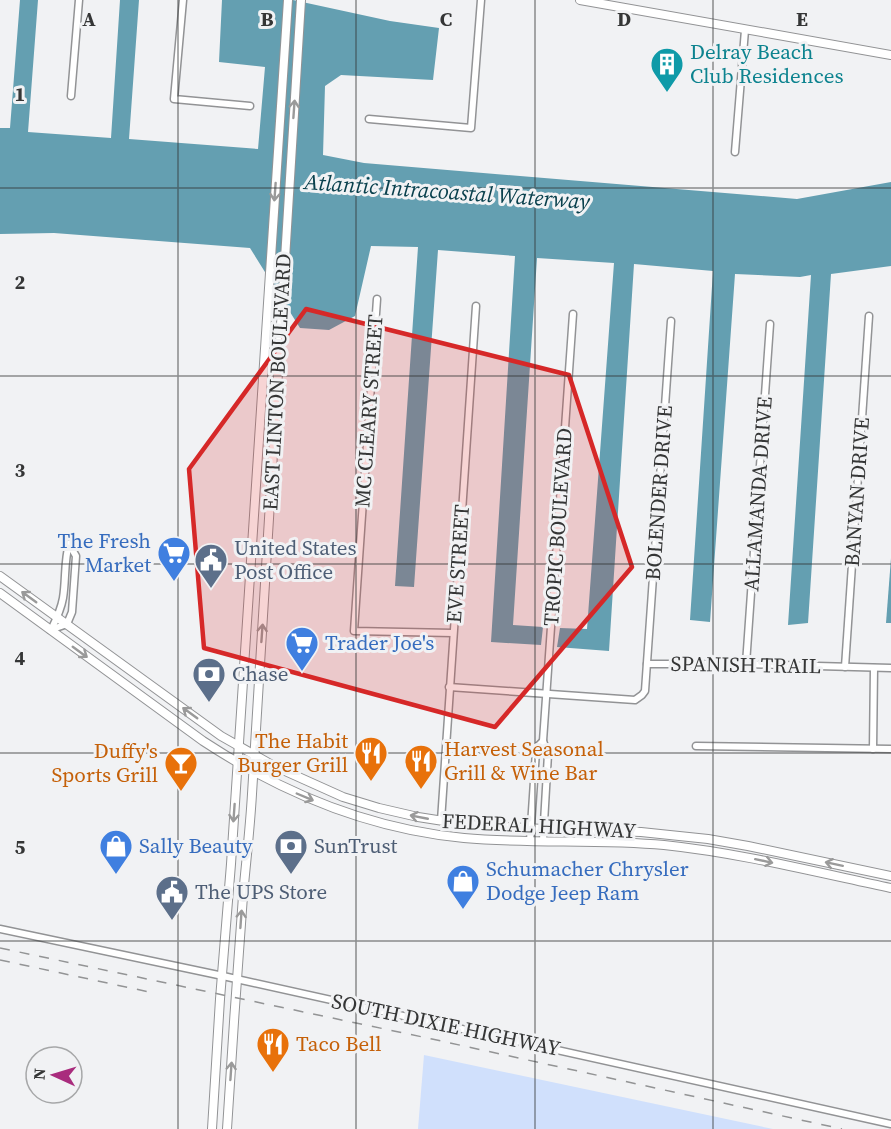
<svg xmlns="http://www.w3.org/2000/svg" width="891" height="1129" font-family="'Source Serif 4',serif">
  <rect width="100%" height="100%" fill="#f1f2f4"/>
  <path fill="#d0e0fc" d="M424,1055L773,1129H418Z"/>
  <g fill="#649fb1">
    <path d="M20,0H38L28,132L111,138L120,0H139L129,139L258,149L265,67L219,62L222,0H293L390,21L439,28L433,80L341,75L325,86L323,155L364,163L797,199L891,182V266L831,274L808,623L788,625L811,275L800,277L735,274L710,622L690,620L713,271L634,264L609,651L557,647L560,628L587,629L614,263L537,258L513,625L543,627L541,645L491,642L515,256L438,250L414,587L395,586L418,247L371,246L355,316L329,330L300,328L250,248L54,233L0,234V128H10Z"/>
    <path d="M891,558V623H886Z"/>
  </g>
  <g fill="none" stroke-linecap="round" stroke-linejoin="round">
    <defs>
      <g id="minor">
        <path d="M183,0L174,99L250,106"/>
        <path d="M71,96L79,0"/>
        <path d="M369,119L471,128L481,0"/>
        <path d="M735,152L745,30"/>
        <path d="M377,299L354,631L453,633"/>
        <path d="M50,630L67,624L72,612L76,556L69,544"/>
        <path d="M51,630C56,620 61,610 63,598C66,580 64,561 69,544"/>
        <path d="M647,664H746L891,668"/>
        <path d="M746,664L770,324"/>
        <path d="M845,667L869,316"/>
        <path d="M449,687L635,700L642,695L645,691L671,321"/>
        <path d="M696,746L891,749"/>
        <path d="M873,749L874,668"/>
        <path d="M441,821L476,306"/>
        <path d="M543,840L548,754L543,741L573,314"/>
        <path d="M530,841L536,751L539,745L543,741"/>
        <path d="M0,929L223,976L891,1124"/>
      </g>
      <g id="major">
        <path d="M580,0L891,55"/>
        <path d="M0,576L221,736L274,766L343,797L379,808L418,817L469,825L544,829L641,832L708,839L748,846L891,876"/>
        <path d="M0,593L203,741C282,793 369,829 464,838C530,844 597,839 664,845C740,853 816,872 891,888"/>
        <path d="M212,1129L220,999L231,864L288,0"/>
        <path d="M227,1129C232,1051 237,974 243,896C246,862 250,829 252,794C267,530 284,265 301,0"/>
      </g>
    </defs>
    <use href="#minor" stroke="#929395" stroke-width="9"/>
    <use href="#major" stroke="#929395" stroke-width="10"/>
    <use href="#minor" stroke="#fff" stroke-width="6"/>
    <use href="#major" stroke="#fff" stroke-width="8"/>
    <g stroke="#939495" stroke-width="1.5" stroke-dasharray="10 10" stroke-linecap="butt">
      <path d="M0,948L432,1039L842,1129"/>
      <path d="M0,960L154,993"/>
    </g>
  </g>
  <defs><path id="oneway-shaft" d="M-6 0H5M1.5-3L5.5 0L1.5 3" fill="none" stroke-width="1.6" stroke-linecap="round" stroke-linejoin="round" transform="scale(1.5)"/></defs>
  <g stroke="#9a9a9a">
    <use href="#oneway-shaft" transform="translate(294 109) rotate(-86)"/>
    <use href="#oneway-shaft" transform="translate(275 192) rotate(94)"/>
    <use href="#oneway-shaft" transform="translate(29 597) rotate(-144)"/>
    <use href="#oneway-shaft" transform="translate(262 633) rotate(-86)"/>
    <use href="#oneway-shaft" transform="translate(80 652) rotate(36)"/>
    <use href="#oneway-shaft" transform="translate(190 713) rotate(-144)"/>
    <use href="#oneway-shaft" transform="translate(305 797) rotate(23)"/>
    <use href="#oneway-shaft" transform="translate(234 813) rotate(94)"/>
    <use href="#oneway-shaft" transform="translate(419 817) rotate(-169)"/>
    <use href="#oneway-shaft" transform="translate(764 861) rotate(12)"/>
    <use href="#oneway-shaft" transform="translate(834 864) rotate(-168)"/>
    <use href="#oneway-shaft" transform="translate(241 919) rotate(-86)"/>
    <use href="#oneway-shaft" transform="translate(231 1071) rotate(-86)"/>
  </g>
  <path fill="#d62828" fill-opacity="0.2" stroke="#d62828" stroke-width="4.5" stroke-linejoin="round" d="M306,309L569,375L632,567L495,727L204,648L189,469Z"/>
  <path fill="none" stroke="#353636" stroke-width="1.5" stroke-opacity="0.55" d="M178,0V1129M356,0V1129M535,0V1129M713,0V1129M0,188H891M0,376H891M0,564H891M0,753H891M0,941H891"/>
  <defs>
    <symbol id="building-pin" viewBox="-11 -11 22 30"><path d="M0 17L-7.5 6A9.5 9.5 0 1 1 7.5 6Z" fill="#0f9aa8" stroke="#f1f2f4"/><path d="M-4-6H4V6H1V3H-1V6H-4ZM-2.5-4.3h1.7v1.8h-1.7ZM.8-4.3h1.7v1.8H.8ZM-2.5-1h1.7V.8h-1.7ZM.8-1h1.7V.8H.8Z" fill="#fff"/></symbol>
    <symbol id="supermarket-pin" viewBox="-11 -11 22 30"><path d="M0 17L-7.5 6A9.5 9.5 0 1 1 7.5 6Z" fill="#3f7fe0" stroke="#f1f2f4"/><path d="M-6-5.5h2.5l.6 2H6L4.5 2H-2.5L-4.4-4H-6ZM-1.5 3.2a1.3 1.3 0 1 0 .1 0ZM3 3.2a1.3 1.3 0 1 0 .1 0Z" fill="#fff"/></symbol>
    <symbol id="civic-pin" viewBox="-11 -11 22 30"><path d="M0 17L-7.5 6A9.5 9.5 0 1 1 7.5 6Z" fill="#5c6f8a" stroke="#f1f2f4"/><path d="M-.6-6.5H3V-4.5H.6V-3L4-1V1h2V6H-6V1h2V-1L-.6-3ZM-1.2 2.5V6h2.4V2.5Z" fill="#fff"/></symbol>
    <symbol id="bank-pin" viewBox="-11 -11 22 30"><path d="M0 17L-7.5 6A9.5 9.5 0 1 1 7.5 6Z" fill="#5c6f8a" stroke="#f1f2f4"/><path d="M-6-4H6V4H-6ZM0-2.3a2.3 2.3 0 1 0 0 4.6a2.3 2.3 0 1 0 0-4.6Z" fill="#fff"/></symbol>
    <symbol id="restaurant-pin" viewBox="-11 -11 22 30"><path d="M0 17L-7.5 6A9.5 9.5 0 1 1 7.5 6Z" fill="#e8710a" stroke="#f1f2f4"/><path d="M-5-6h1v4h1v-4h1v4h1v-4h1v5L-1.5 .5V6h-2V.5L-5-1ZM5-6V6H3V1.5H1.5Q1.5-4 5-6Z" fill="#fff"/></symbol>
    <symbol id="bar-pin" viewBox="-11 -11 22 30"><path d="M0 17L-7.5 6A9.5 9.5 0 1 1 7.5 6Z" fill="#e8710a" stroke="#f1f2f4"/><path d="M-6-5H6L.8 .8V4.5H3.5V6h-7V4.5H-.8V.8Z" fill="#fff"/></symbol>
    <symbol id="shop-pin" viewBox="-11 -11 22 30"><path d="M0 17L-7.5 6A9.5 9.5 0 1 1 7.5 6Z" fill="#3f7fe0" stroke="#f1f2f4"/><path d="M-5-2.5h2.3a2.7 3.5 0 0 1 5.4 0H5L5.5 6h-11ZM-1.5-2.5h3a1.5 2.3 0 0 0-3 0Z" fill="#fff"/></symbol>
  </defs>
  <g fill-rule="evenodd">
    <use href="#building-pin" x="648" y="45" width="38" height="52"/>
    <use href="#supermarket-pin" x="155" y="534" width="38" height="52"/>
    <use href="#civic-pin" x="192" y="541" width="38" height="52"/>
    <use href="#supermarket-pin" x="283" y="624" width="38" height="52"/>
    <use href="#bank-pin" x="190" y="655" width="38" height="52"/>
    <use href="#restaurant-pin" x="352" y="734" width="38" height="52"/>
    <use href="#restaurant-pin" x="402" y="742" width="38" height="52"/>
    <use href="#bar-pin" x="162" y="744" width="38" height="52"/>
    <use href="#shop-pin" x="97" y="827" width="38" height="52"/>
    <use href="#bank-pin" x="272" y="827" width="38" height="52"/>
    <use href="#shop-pin" x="444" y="862" width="38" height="52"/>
    <use href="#civic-pin" x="153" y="873" width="38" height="52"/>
    <use href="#restaurant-pin" x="254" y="1025" width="38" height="52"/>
  </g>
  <g text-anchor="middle" stroke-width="6" stroke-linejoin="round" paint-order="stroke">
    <g font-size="21" fill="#0d838f" stroke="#f1f2f4" text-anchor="start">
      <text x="690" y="59">Delray Beach<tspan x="690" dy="24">Club Residences</tspan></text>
    </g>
    <g font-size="21" fill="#353636" stroke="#f1f2f4">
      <text transform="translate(277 382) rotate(-87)" y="7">EAST LINTON BOULEVARD</text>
      <text transform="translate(369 411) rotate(-86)" y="7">MC CLEARY STREET</text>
      <text transform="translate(857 492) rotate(-86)" y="7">BANYAN DRIVE</text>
      <text transform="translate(659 493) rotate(-86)" y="7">BOLENDER DRIVE</text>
      <text transform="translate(758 494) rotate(-86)" y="7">ALLAMANDA DRIVE</text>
      <text transform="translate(558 527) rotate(-86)" y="7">TROPIC BOULEVARD</text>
      <text transform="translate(458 564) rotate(-86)" y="7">EVE STREET</text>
      <text transform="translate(746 665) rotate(1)" y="7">SPANISH TRAIL</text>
      <text transform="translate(539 826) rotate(3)" y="7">FEDERAL HIGHWAY</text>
      <text transform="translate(446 1025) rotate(12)" y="7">SOUTH DIXIE HIGHWAY</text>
    </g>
    <g font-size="21" fill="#366cbe" stroke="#f1f2f4" text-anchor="start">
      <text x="151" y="548" text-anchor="end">The Fresh<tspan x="151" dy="24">Market</tspan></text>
      <text x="325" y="650">Trader Joe's</text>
      <text x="139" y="853">Sally Beauty</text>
      <text x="486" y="876">Schumacher Chrysler<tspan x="486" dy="24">Dodge Jeep Ram</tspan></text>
    </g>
    <g font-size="21" fill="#4e5e75" stroke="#f1f2f4" text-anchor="start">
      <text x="234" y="555">United States<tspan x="234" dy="24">Post Office</tspan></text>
      <text x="232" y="681">Chase</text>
      <text x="314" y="853">SunTrust</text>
      <text x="195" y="899">The UPS Store</text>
    </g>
    <g font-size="21" fill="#c56008" stroke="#f1f2f4" text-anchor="end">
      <text x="348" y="748">The Habit<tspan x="348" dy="24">Burger Grill</tspan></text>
      <text x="444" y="756" text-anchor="start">Harvest Seasonal<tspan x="444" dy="24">Grill &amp; Wine Bar</tspan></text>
      <text x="158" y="758">Duffy's<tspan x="158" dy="24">Sports Grill</tspan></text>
      <text x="296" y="1051" text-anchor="start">Taco Bell</text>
    </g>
    <g font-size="22" font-style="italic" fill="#09404d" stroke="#f1f2f4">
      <text transform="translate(447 191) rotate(4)" y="8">Atlantic Intracoastal Waterway</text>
    </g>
  </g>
  <g font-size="20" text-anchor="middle" font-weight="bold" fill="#353636" stroke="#f1f2f4" stroke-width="6" stroke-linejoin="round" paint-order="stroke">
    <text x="89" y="26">A</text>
    <text x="267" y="26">B</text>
    <text x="446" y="26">C</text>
    <text x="624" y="26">D</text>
    <text x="802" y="26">E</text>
    <text x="20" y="101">1</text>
    <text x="20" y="289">2</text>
    <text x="20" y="477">3</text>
    <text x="20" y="665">4</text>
    <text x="20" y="854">5</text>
  </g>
  <g transform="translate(54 1075) rotate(274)"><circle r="28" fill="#f1f2f4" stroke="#a6a7a8" stroke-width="1.5"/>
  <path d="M0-4.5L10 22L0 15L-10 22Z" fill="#a92c7d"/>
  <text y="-9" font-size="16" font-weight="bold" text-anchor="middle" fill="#353636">N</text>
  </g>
</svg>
